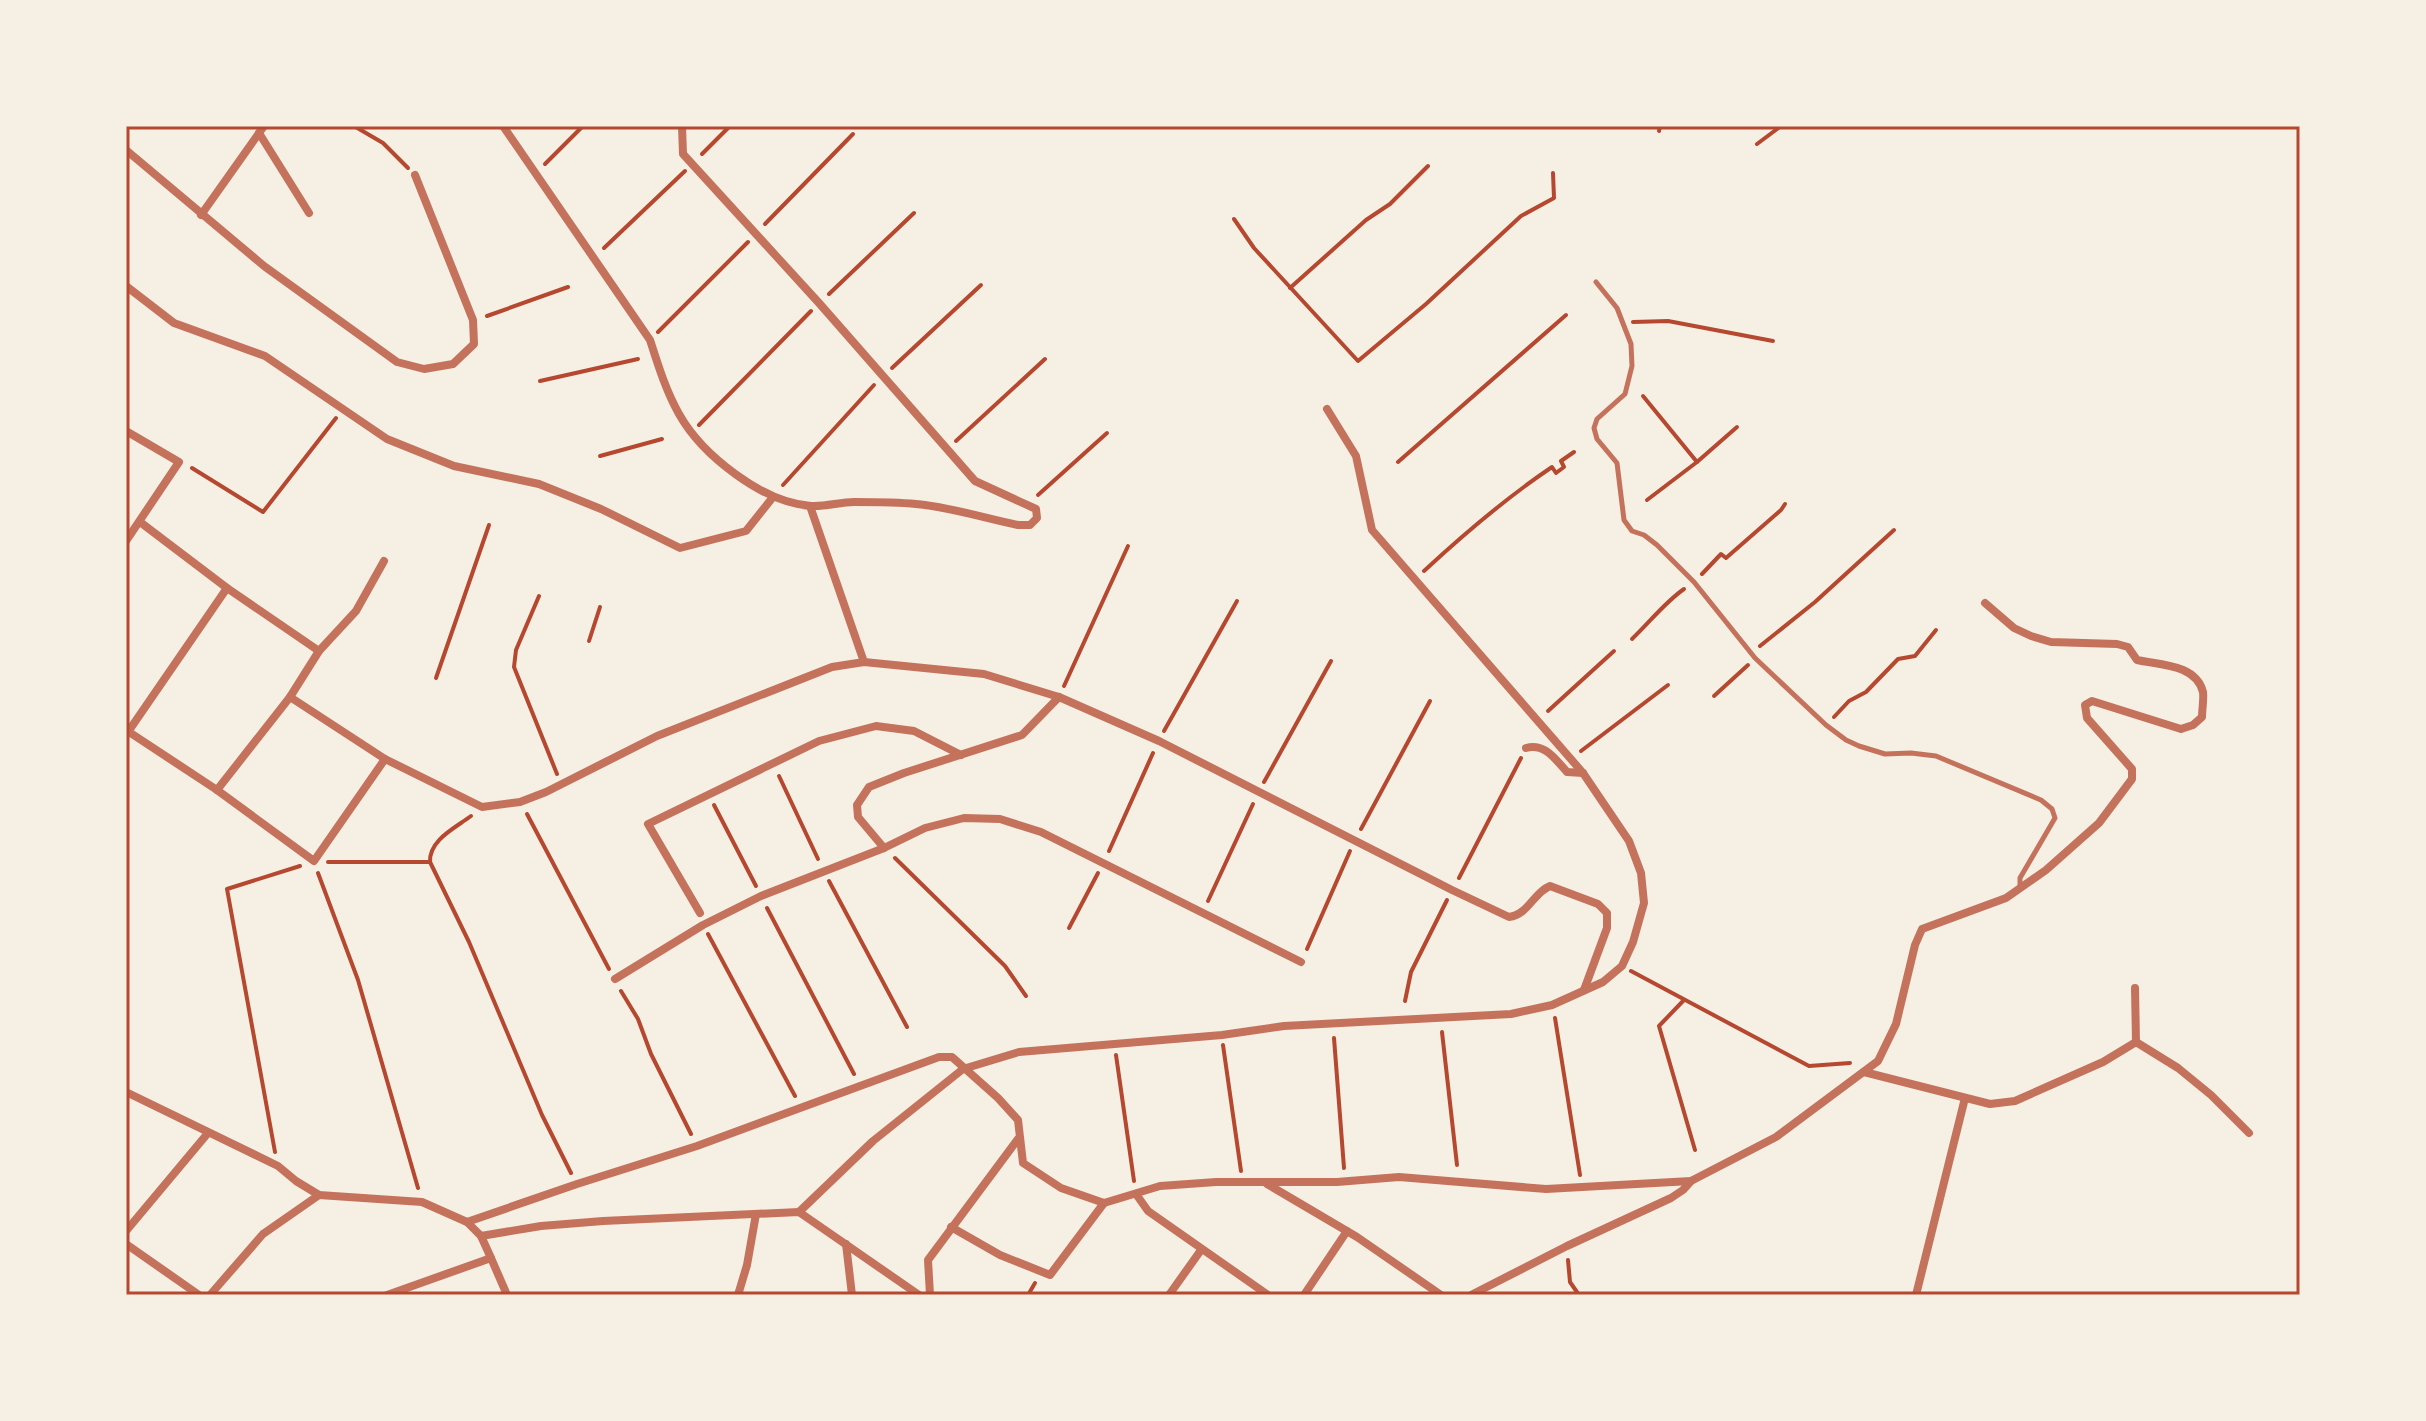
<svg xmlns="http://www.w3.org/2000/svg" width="2426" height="1421" font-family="Roboto,sans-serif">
  <rect width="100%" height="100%" fill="#f6efe4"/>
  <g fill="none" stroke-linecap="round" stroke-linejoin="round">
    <g stroke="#b5482f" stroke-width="4">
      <path d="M354,126L383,143L408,168"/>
      <path d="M1659,131L1660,126"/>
      <path d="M1757,144L1781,126"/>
      <path d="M702,154L730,126"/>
      <path d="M545,164L583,126"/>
      <path d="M1234,219L1254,248L1358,361L1426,304L1521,216L1554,198L1553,173"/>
      <path d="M765,224L853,134"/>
      <path d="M604,248L685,171"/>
      <path d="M1290,288L1366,220L1390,204L1428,166"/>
      <path d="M829,294L914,213"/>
      <path d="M487,316L568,287"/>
      <path d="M1633,322L1668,321L1773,341"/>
      <path d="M658,332L748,242"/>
      <path d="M892,368L981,285"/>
      <path d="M540,381L638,359"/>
      <path d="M1643,396L1697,462"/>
      <path d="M699,425L811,311"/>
      <path d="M956,441L1045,359"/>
      <path d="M600,456L662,439"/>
      <path d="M1398,462L1566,315"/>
      <path d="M192,468L263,512L336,418"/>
      <path d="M783,485L874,385"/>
      <path d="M1038,495L1107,433"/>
      <path d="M1647,500L1697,462L1737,427"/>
      <path d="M1424,571C1465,533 1506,498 1552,467L1556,473L1564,467L1561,461L1574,452"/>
      <path d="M1702,574L1721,554L1726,558L1781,510L1785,504"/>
      <path d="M539,596L516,650L514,667L557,774"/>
      <path d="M1632,639C1650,622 1664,603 1684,589"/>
      <path d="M589,641L600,607"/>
      <path d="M1760,646L1815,602L1894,530"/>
      <path d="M436,678L489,525"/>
      <path d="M1064,686L1128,546"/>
      <path d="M1714,696L1748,665"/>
      <path d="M1548,711L1614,651"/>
      <path d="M1834,717L1849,701L1866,692L1898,659L1915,656L1936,630"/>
      <path d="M1164,731L1237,601"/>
      <path d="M1581,751L1668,685"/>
      <path d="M779,776L818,859"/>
      <path d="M1264,782L1331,661"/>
      <path d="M714,805L756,886"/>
      <path d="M527,814L609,969"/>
      <path d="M1361,829L1430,701"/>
      <path d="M1109,851L1153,753"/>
      <path d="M895,858L1005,966L1026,996"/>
      <path d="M328,862H430"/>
      <path d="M430,862L469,942L542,1115L571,1173"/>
      <path d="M430,862C429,840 455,828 471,816"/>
      <path d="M318,873L358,980L418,1188"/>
      <path d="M1459,878L1521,758"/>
      <path d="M829,881L907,1027"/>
      <path d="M1208,901L1253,804"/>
      <path d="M767,908L854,1074"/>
      <path d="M1069,928L1098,873"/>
      <path d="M708,934L795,1096"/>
      <path d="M1307,949L1350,851"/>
      <path d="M1631,971L1809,1066L1850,1063"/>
      <path d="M621,991L638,1019L651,1054L691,1134"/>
      <path d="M1684,1000L1659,1026L1695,1150"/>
      <path d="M1405,1001L1411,972L1447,900"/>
      <path d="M1555,1018L1580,1175"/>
      <path d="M1442,1032L1457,1165"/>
      <path d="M1334,1038L1344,1168"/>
      <path d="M1223,1045L1241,1171"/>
      <path d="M1116,1055L1134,1181"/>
      <path d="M275,1152L227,889L300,866"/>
      <path d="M1568,1260L1570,1282L1579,1295"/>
      <path d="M1028,1295L1035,1283"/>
    </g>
    <path stroke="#c5725c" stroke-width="5" d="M1596,282L1617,308L1631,344L1632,366L1625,394L1597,419L1594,428L1597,439L1617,463L1624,520L1632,531L1644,535L1657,545L1694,582L1755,658L1826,725L1846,740L1859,746L1885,754L1911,753L1936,756L2041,800L2052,809L2055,818L2020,878V888"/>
    <g stroke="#c5725c" stroke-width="8">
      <path d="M503,126L650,340C658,365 666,391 679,414C702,455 763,503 811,506C825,507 840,502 854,502C874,502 896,502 916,504C950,507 984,518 1018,525H1030L1037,518L1036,509L975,481L819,303L683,154L682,126"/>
      <path d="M259,133L309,213"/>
      <path d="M126,150L264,266L397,362L424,369L453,364L474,344L473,320L415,175"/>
      <path d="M201,215L264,126"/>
      <path d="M126,286L174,323L265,356L387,439L454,466L539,484L601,509L680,548L746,531L773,497"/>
      <path d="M126,431L179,462L126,541"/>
      <path d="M810,506L864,662"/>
      <path d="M140,522L227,588L319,651"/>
      <path d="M290,697L385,759L482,807L520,802L546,792L657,736L832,667L864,662L984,674L1059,697L1159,741L1452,890L1509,917C1529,914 1533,893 1550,886L1598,904L1607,913V928L1584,990"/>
      <path d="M126,730L217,790L314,861L385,759"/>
      <path d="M128,732L227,588"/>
      <path d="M1526,748C1545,743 1555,759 1567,772L1583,773"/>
      <path d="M217,790L290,697L319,651L356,611L384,561"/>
      <path d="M884,848L858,817L857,805L869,787L904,773L1022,735L1059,697"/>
      <path d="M700,913L648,824L819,741L876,726L914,731L961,755"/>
      <path d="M615,979L703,925L761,896L884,848L925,828L964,818L1000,819L1041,832L1301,962"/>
      <path d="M2136,1042L2178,1068L2211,1095L2249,1133"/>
      <path d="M1864,1072L1990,1104L2015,1101L2103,1062L2136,1042L2135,988"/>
      <path d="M126,1092L278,1166L296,1181L319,1195L422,1202L467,1222L481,1236"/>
      <path d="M1267,1184L1357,1237L1441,1295"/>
      <path d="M1136,1194L1148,1211L1268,1295"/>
      <path d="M799,1212L873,1141L963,1069L1019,1052L1222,1035L1284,1026L1511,1014L1552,1005L1603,982L1622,966L1633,942L1644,903L1641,873L1629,841L1583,773L1372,530L1356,456L1327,409"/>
      <path d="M467,1222L577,1184L697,1146L939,1057H952L998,1098L1018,1120L1023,1163L1061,1188L1104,1203L1160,1186L1216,1182H1337L1399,1177L1546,1189L1691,1181L1776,1137L1878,1061L1896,1024L1915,945L1922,929L2006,898L2046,870L2099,823L2132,779V769L2087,718L2085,705L2092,701L2181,729L2193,725L2202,717C2202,710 2204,699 2203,692C2196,664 2160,665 2137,660L2128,647L2117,644L2051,642L2031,636L2014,628L1985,603"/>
      <path d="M951,1227L1000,1255L1050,1275L1104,1203"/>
      <path d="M126,1231L208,1133"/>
      <path d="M126,1244L199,1295"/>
      <path d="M846,1244L852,1295"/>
      <path d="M491,1258L507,1295"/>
      <path d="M210,1295L263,1234L319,1195"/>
      <path d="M387,1295L491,1258L481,1236L541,1226L603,1221L799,1212L919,1295"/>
      <path d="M738,1295L747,1265L756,1214"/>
      <path d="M930,1295L928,1260L1018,1139"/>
      <path d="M1169,1295L1201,1250"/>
      <path d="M1304,1295L1347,1231"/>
      <path d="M1471,1295L1567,1246L1671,1198L1683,1190L1691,1181"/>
      <path d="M1916,1295L1965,1098"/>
    </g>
  </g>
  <rect width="2426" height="1421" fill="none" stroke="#f6efe4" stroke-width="256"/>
  <rect x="128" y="128" width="2170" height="1165" fill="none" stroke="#b5482f" stroke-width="3"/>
</svg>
